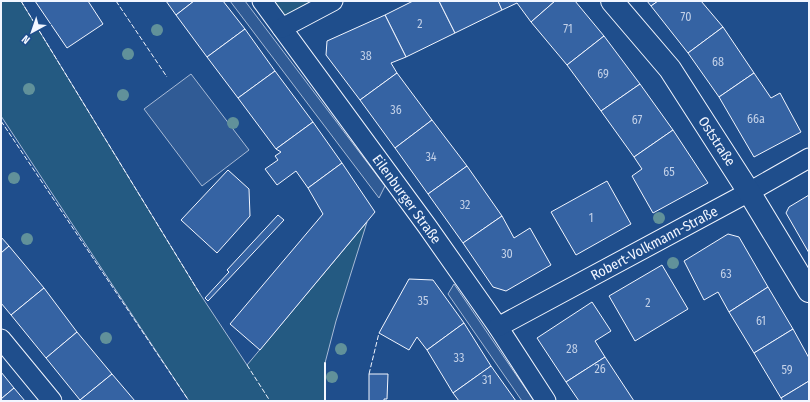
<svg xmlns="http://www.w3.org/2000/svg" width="810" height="402" font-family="'Fira Sans Condensed',sans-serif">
  <rect width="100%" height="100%" fill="#1f4e8c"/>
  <g fill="#245a82" stroke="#a8bbd7">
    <path d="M1,1H21L200,294L247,365L367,222L336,321L325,363V401H189L1,116Z"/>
    <path d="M262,1H333L282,28Z"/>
  </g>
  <g fill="#305b95" stroke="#a8bbd7">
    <path d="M230,1H245L385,186L379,198Z"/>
    <path d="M191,74L249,150L202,186L144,109Z"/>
    <path d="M454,284L534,401H522L448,294Z"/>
  </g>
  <g fill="#3563a3" stroke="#f2f6ff">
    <path d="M35,1H88L103,24L67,48Z"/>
    <path d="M166,1H194L176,15Z"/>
    <path d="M194,1H223L245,29L207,57L176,15Z"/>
    <path d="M413,1H439L455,33L406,57L385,15Z"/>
    <path d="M439,1H498L502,10L455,33Z"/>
    <path d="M498,1H555L531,22L517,3L502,10Z"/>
    <path d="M555,1H575L604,36L567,65L531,22Z"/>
    <path d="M647,1H658L651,6Z"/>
    <path d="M658,1H701L723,27L688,53L651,6Z"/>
    <path d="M385,15L406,57L391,63L397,73L360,100L326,55L327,41Z"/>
    <path d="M723,27L754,73L719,97L688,53Z"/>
    <path d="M245,29L275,71L238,98L207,57Z"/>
    <path d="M604,36L640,84L601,111L567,65Z"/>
    <path d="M275,71L313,122L276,149L238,98Z"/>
    <path d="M397,73L432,120L395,148L360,100Z"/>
    <path d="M754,73L771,98L780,93L801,132L754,157L719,97Z"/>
    <path d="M640,84L673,130L634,157L601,111Z"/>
    <path d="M432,120L467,166L428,194L395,148Z"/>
    <path d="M313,122L342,163L308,188L296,171L277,185L265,169L278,160L275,156L281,152L276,149Z"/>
    <path d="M673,130L708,183L653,213L632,176L642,169L634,157Z"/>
    <path d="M342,163L375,212L260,350L230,324L323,214L308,188Z"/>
    <path d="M467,166L502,216L463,243L428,194Z"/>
    <path d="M228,170L249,189L250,216L217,253L181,220Z"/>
    <path d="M607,181L631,224L576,255L551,212Z"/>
    <path d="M809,195V253L786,213L789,207Z"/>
    <path d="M278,215L284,220L208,301L205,298L229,272L227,270Z"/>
    <path d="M502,216L514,238L530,228L551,265L506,291L493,287L463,243Z"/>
    <path d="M728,234L739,237L768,287L729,312L718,292L704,300L684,261Z"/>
    <path d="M1,237L9,246L1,253Z"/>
    <path d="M9,246L44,288L11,315L1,303V253Z"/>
    <path d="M662,265L688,309L635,341L609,296Z"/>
    <path d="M409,279L433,280L464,323L427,350L417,337L409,350L379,333Z"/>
    <path d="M768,287L793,329L754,353L729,312Z"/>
    <path d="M44,288L77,332L46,358L11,315Z"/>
    <path d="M592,302L611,331L595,341L605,357L566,382L537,338Z"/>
    <path d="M464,323L491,366L453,393L427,350Z"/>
    <path d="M793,329L809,358V381L781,398L754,353Z"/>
    <path d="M77,332L112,374L80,400L46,358Z"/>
    <path d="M605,357L634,401H579L566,382Z"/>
    <path d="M491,366L516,401H459L453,393Z"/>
    <path d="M1,372L14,388L1,399Z"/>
    <path d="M112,374L135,401H81L80,400Z"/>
    <path d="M369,374H388L387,399H384V401H369Z"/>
    <path d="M809,381V401H783L781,398Z"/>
    <path d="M14,388L25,401H1V399Z"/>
  </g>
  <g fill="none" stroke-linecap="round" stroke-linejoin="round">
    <defs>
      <g id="minor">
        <path d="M262,1L427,226L498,327L546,401"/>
        <path d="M282,28L333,1"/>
        <path d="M498,327L749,192L809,158"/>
        <path d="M1,339L52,401"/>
      </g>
      <path id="tertiary" d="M612,1L670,69L749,192L809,291"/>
    </defs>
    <use href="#minor" stroke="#f2f6ff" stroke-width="21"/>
    <use href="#tertiary" stroke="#f2f6ff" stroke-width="24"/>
    <use href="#minor" stroke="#1f4e8c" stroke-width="19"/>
    <use href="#tertiary" stroke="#1f4e8c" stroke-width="22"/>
    <g stroke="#f2f6ff" stroke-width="1" stroke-dasharray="5 2" stroke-linecap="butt">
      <path d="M21,1L200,294"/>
      <path d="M116,1L167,77"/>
      <path d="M1,121L189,401"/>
      <path d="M247,365L270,401"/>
      <path d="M369,374L379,333"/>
    </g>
    <path stroke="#f2f6ff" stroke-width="2" d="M325,401V363"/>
  </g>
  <g fill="#61919a">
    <circle cx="157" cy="30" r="6"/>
    <circle cx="128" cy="54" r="6"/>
    <circle cx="29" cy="89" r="6"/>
    <circle cx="123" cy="95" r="6"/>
    <circle cx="233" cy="123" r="6"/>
    <circle cx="14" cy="178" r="6"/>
    <circle cx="659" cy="218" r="6"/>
    <circle cx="27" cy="239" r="6"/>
    <circle cx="673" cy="263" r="6"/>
    <circle cx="106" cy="338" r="6"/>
    <circle cx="341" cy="349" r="6"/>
    <circle cx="332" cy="377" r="6"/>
  </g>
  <g text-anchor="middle" stroke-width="3" stroke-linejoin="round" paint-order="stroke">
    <g font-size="12" fill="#c3d1e8">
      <text x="686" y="21">70</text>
      <text x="420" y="28">2</text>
      <text x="568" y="33">71</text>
      <text x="366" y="60">38</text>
      <text x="718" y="66">68</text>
      <text x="603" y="78">69</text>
      <text x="396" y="114">36</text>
      <text x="756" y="123">66a</text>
      <text x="637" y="124">67</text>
      <text x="431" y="161">34</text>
      <text x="669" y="176">65</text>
      <text x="465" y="209">32</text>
      <text x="591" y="222">1</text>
      <text x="507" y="258">30</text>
      <text x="726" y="278">63</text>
      <text x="423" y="305">35</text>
      <text x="648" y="307">2</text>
      <text x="761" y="325">61</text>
      <text x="572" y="353">28</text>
      <text x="459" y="362">33</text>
      <text x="600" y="373">26</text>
      <text x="787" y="374">59</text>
      <text x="487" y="384">31</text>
    </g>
    <g font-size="14" fill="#f2f6ff" stroke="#1f4e8c">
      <text transform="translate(717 141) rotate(57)" y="5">Oststraße</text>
      <text transform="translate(407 199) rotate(54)" y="5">Eilenburger Straße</text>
      <text transform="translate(654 243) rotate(-28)" y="5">Robert-Volkmann-Straße</text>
    </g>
  </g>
  <rect width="810" height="402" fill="none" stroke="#f2f6ff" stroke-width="4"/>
  <g transform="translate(32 32) rotate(220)" stroke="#1f4e8c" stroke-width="3" paint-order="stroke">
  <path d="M0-3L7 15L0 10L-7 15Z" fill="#f2f6ff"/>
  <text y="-6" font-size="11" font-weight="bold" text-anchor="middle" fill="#f2f6ff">N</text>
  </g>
</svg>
